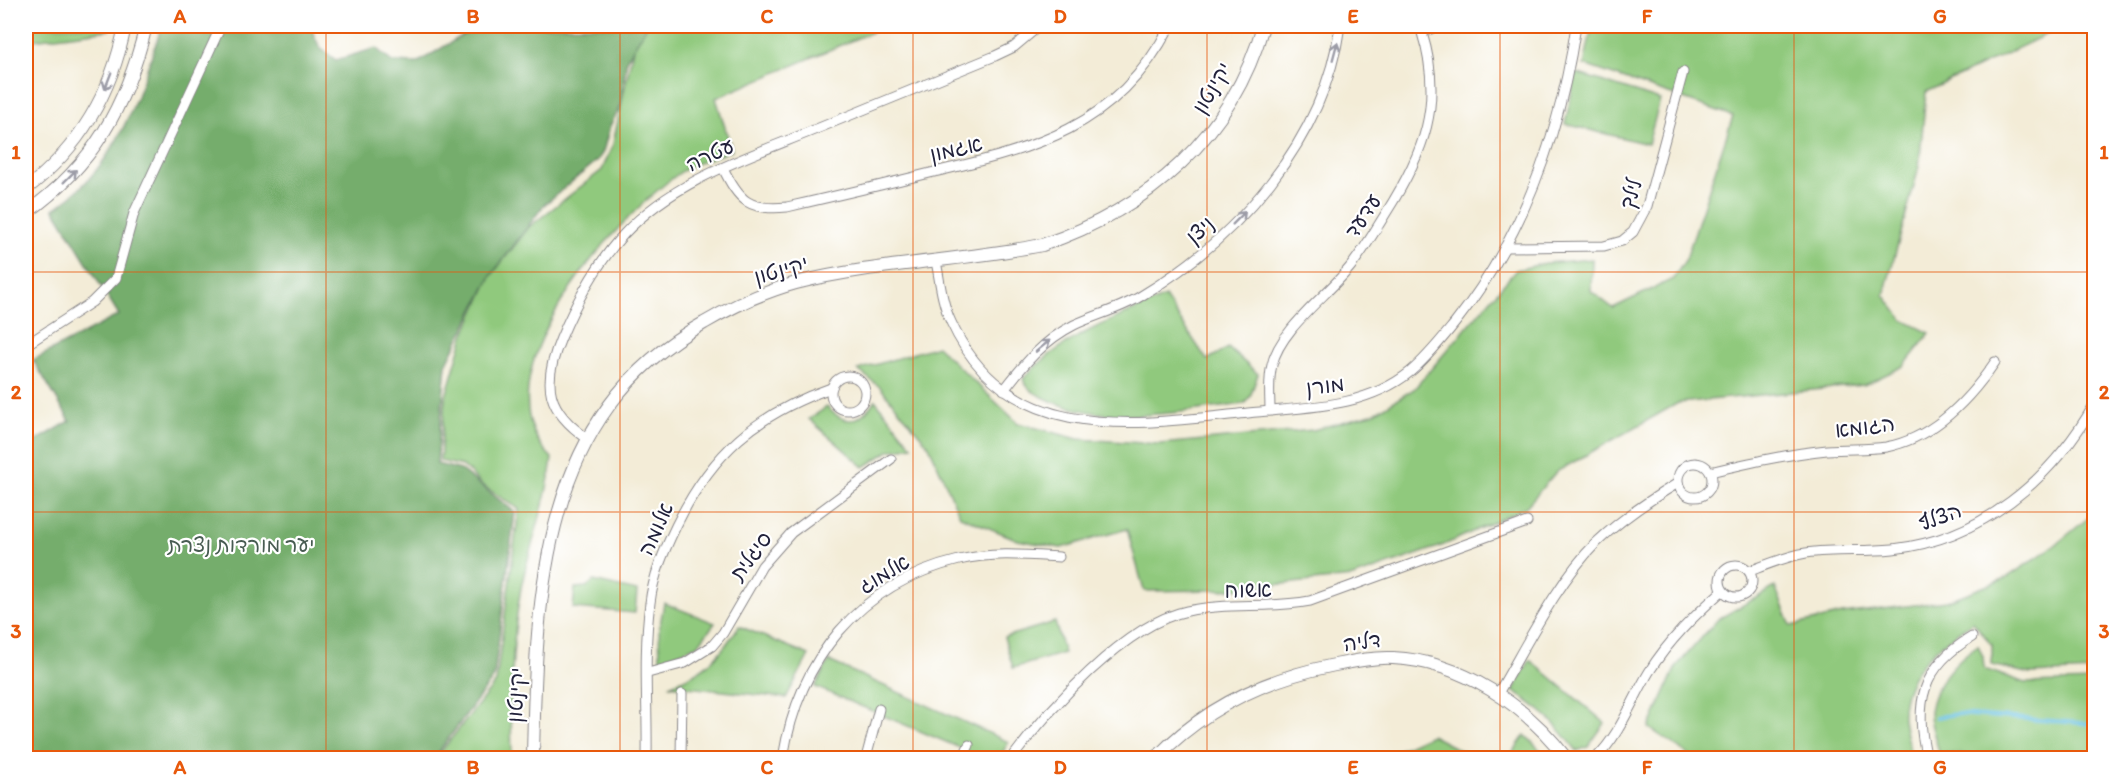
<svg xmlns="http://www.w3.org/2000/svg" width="2120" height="784" font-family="Itim,'Playpen Sans Hebrew',sans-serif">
  <rect width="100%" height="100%" fill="#fff"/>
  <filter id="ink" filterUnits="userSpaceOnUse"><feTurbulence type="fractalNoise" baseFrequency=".0167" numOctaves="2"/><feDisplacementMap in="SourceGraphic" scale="12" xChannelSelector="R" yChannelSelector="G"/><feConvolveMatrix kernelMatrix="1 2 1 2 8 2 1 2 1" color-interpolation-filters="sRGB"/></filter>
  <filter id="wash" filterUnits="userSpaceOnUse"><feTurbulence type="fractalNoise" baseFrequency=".008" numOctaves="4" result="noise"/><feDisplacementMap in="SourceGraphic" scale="24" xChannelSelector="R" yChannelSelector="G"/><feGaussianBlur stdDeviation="1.35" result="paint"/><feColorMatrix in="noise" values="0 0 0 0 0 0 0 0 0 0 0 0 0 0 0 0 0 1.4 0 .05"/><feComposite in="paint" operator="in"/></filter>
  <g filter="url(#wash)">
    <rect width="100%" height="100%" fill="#f3ecd7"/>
    <g fill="#90c97d" stroke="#59765c" stroke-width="1.5">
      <path d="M26,26H108L109,30L26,41Z"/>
      <path d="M647,26H886L716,98L732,150C716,157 696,162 681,172C614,219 470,379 552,458C547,503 530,545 521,588C511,644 510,702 512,758H436L496,682L519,509L483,486L463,466L440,461L445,399L464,335L491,276L529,227L602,170L613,144L635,39Z"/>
      <path d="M1592,26H2064L1926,92L1919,167L1884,295L1903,320L1930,333L1904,366L1864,385L1678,403L1556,472L1526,507L1444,545L1353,577L1222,590L1144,591L1127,529L1061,548L1018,540L960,516L929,446L880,387L858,370L937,346L1018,423L1078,439L1160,444L1313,430L1375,413L1414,389L1516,270L1546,263L1592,259L1591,291L1613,308L1673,279L1686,259L1733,116L1584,65Z"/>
      <path d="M1576,73L1660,100L1648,144L1565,124Z"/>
      <path d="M1165,297L1207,360L1228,348L1258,374L1250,397L1244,404C1181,412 1112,426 1051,401C1039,395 1028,392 1023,379C1060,337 1115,319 1165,297Z"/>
      <path d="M875,400L912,446L889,451L864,467L809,419L827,407C847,428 860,422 875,400Z"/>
      <path d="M2094,513V671L2030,674L1992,665V645L1973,622C1939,644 1901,672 1903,718C1904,731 1909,745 1912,758H1694L1649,728L1676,667L1718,619L1775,587L1791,626L1842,614L1947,601L2006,578L2054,546Z"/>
      <path d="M594,581L637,591L635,613L573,608L575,588L586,587Z"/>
      <path d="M664,603L715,623L698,645L660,661L659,630Z"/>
      <path d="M1055,622L1064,653L1013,668L1004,637Z"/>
      <path d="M739,626L809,655L786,698L669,685C706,672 718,658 739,626Z"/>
      <path d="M1978,645L1983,657L1984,669L2026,683L2094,681V758H2011L1939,753C1937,741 1929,724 1930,712C1933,684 1956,660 1978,645Z"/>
      <path d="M1530,660L1605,723L1588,747L1577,751C1558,726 1540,708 1513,691Z"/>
      <path d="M829,661L1009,742L999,758H971L972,753L815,687Z"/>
      <path d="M1431,735L1475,758H1381Z"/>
      <path d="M1525,735L1548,758H1509Z"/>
    </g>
    <path fill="#74ad6c" stroke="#4b6854" stroke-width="1.5" d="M162,26H310L320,48L336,60L376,48L392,62L417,63L478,26H647L627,59L620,107L610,126L603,152L598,160L544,205L491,276L446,365L437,464L461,470L515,512L494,677L434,758H26V447L70,421L33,360L119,315L54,209C120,165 137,96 162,26Z"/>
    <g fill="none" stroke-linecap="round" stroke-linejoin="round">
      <path stroke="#63bfe1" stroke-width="4" d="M1936,717L1957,714L2094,724"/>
    </g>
  </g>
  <g filter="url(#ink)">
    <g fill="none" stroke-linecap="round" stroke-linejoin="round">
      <defs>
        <g id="minor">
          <path d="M723,168C739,201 749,211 787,207C835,196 882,185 930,173C1034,149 1117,128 1170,26"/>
          <path d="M1505,247L1604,246L1622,241L1633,232L1647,206L1683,72"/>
          <path d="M936,261C940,282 942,303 951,322C1008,447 1136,425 1248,413C1304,407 1364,409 1410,372C1427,358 1441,340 1455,323C1523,237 1560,133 1576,26"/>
          <path d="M26,345L92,302L116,278L134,213L221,26"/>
          <circle cx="848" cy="393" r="17"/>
          <path d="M1004,390C1024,364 1044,340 1074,325C1095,315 1120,309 1141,296C1238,238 1324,141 1340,26"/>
          <path d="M1270,411C1270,395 1268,380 1272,365C1280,329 1328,295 1351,266C1364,250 1375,231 1386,213C1424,153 1444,103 1422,33L1437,26"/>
          <path d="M588,439C547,411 541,385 561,338C577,300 596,264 624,234C674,180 748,157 814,130C874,105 935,81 995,56L1014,47L1039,26"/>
          <circle cx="1695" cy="480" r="17"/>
          <path d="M1710,472C1748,463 1787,454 1827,450C1846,448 1867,450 1886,447C1934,438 1969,400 1995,362"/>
          <circle cx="1736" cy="581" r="16"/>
          <path d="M1750,571C1768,564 1787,556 1806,553C1835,549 1864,552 1893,549C1982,539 2051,480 2094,405"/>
          <path d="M648,673L685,663L712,646L723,633L762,566L791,533L891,459"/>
          <path d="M1497,695C1525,648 1557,582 1596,543C1621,519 1648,501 1678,483"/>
          <path d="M647,758C648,708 643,654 650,603C653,576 664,551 676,526C711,454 756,414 831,388"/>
          <path d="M681,758L682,694"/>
          <path d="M783,758C799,659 859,584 959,560C992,552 1026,555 1059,557"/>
          <path d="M866,758L879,709"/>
          <path d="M963,758L969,745"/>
          <path d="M1012,758C1049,709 1125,624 1187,611C1227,602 1269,609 1310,601L1527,522"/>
          <path d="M1596,758C1620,735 1632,700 1649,672C1669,640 1694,616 1722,591"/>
          <path d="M1927,758C1913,704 1922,666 1972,637"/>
        </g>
        <g id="tertiary">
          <path d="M26,189C79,148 112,92 125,26"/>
          <path d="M26,213C94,165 126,106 146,26"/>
          <path d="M533,758C536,593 541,413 704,323C733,306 763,292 796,283C876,263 961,261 1042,245C1148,209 1232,136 1263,26"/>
          <path d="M1156,758C1204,708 1262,680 1330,666C1351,662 1372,657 1393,658C1461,661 1527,706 1566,758"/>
        </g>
      </defs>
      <use href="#minor" stroke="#8a8789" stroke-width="11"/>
      <use href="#tertiary" stroke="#8a8789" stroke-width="14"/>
      <use href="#minor" stroke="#fff" stroke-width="9"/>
      <use href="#tertiary" stroke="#fff" stroke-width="12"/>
    </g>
    <defs><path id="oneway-shaft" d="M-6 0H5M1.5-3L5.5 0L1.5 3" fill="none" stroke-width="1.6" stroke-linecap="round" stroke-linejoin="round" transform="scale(1.5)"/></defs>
    <g stroke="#9c9ca7">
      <use href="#oneway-shaft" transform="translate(1335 51) rotate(-75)"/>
      <use href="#oneway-shaft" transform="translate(108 81) rotate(111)"/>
      <use href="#oneway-shaft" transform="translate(70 176) rotate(-45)"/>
      <use href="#oneway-shaft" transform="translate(1239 218) rotate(-45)"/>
      <use href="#oneway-shaft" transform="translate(1043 346) rotate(-39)"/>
    </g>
  </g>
  <path fill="none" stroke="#e8590c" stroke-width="1.5" stroke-opacity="0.55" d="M326,26V758M620,26V758M913,26V758M1207,26V758M1500,26V758M1794,26V758M26,272H2094M26,512H2094"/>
  <g text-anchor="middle" stroke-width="4.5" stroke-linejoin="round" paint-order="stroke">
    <g font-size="21" fill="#22223b" stroke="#fff">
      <text transform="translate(1212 88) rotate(-59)" y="7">יקינטון</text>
      <text transform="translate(956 149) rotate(-13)" y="7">אגמון</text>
      <text transform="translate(710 155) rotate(-25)" y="7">עטרה</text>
      <text transform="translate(1631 194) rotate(-72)" y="7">לילך</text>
      <text transform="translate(1363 216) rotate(-57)" y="7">עדעד</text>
      <text transform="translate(1200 230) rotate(-42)" y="7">ניצן</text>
      <text transform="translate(781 270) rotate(-16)" y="7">יקינטון</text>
      <text transform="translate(1325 386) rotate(-7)" y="7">מורן</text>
      <text transform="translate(1865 427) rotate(-7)" y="7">הגומא</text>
      <text transform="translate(1940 517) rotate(-20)" y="7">הצלף</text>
      <text transform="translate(656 529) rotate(-66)" y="7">אלומה</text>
      <text transform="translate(751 556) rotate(-53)" y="7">סיגלית</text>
      <text transform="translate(884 574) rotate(-31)" y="7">אלמוג</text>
      <text transform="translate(1248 590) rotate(-2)" y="7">אשוח</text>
      <text transform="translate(1362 642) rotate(-7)" y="7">דליה</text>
      <text transform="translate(516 695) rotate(-87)" y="7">יקינטון</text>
    </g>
    <g font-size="21" fill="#485c52" stroke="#fff">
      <text x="241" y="552">יער מורדות נצרת</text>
    </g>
  </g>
  <rect width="2120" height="784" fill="none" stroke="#fff" stroke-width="66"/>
  <rect x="33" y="33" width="2054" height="718" fill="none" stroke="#e8590c" stroke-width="2"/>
  <g font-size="20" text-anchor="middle" font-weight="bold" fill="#e8590c">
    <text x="180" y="23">A</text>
    <text x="473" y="23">B</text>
    <text x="767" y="23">C</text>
    <text x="1060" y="23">D</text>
    <text x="1353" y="23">E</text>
    <text x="1647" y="23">F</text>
    <text x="1940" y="23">G</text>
    <text x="16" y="159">1</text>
    <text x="2104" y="159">1</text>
    <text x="16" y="399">2</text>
    <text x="2104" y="399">2</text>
    <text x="16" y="638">3</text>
    <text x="2104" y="638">3</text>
    <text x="180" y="774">A</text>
    <text x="473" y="774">B</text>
    <text x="767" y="774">C</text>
    <text x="1060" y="774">D</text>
    <text x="1353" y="774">E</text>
    <text x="1647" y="774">F</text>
    <text x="1940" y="774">G</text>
  </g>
</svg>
